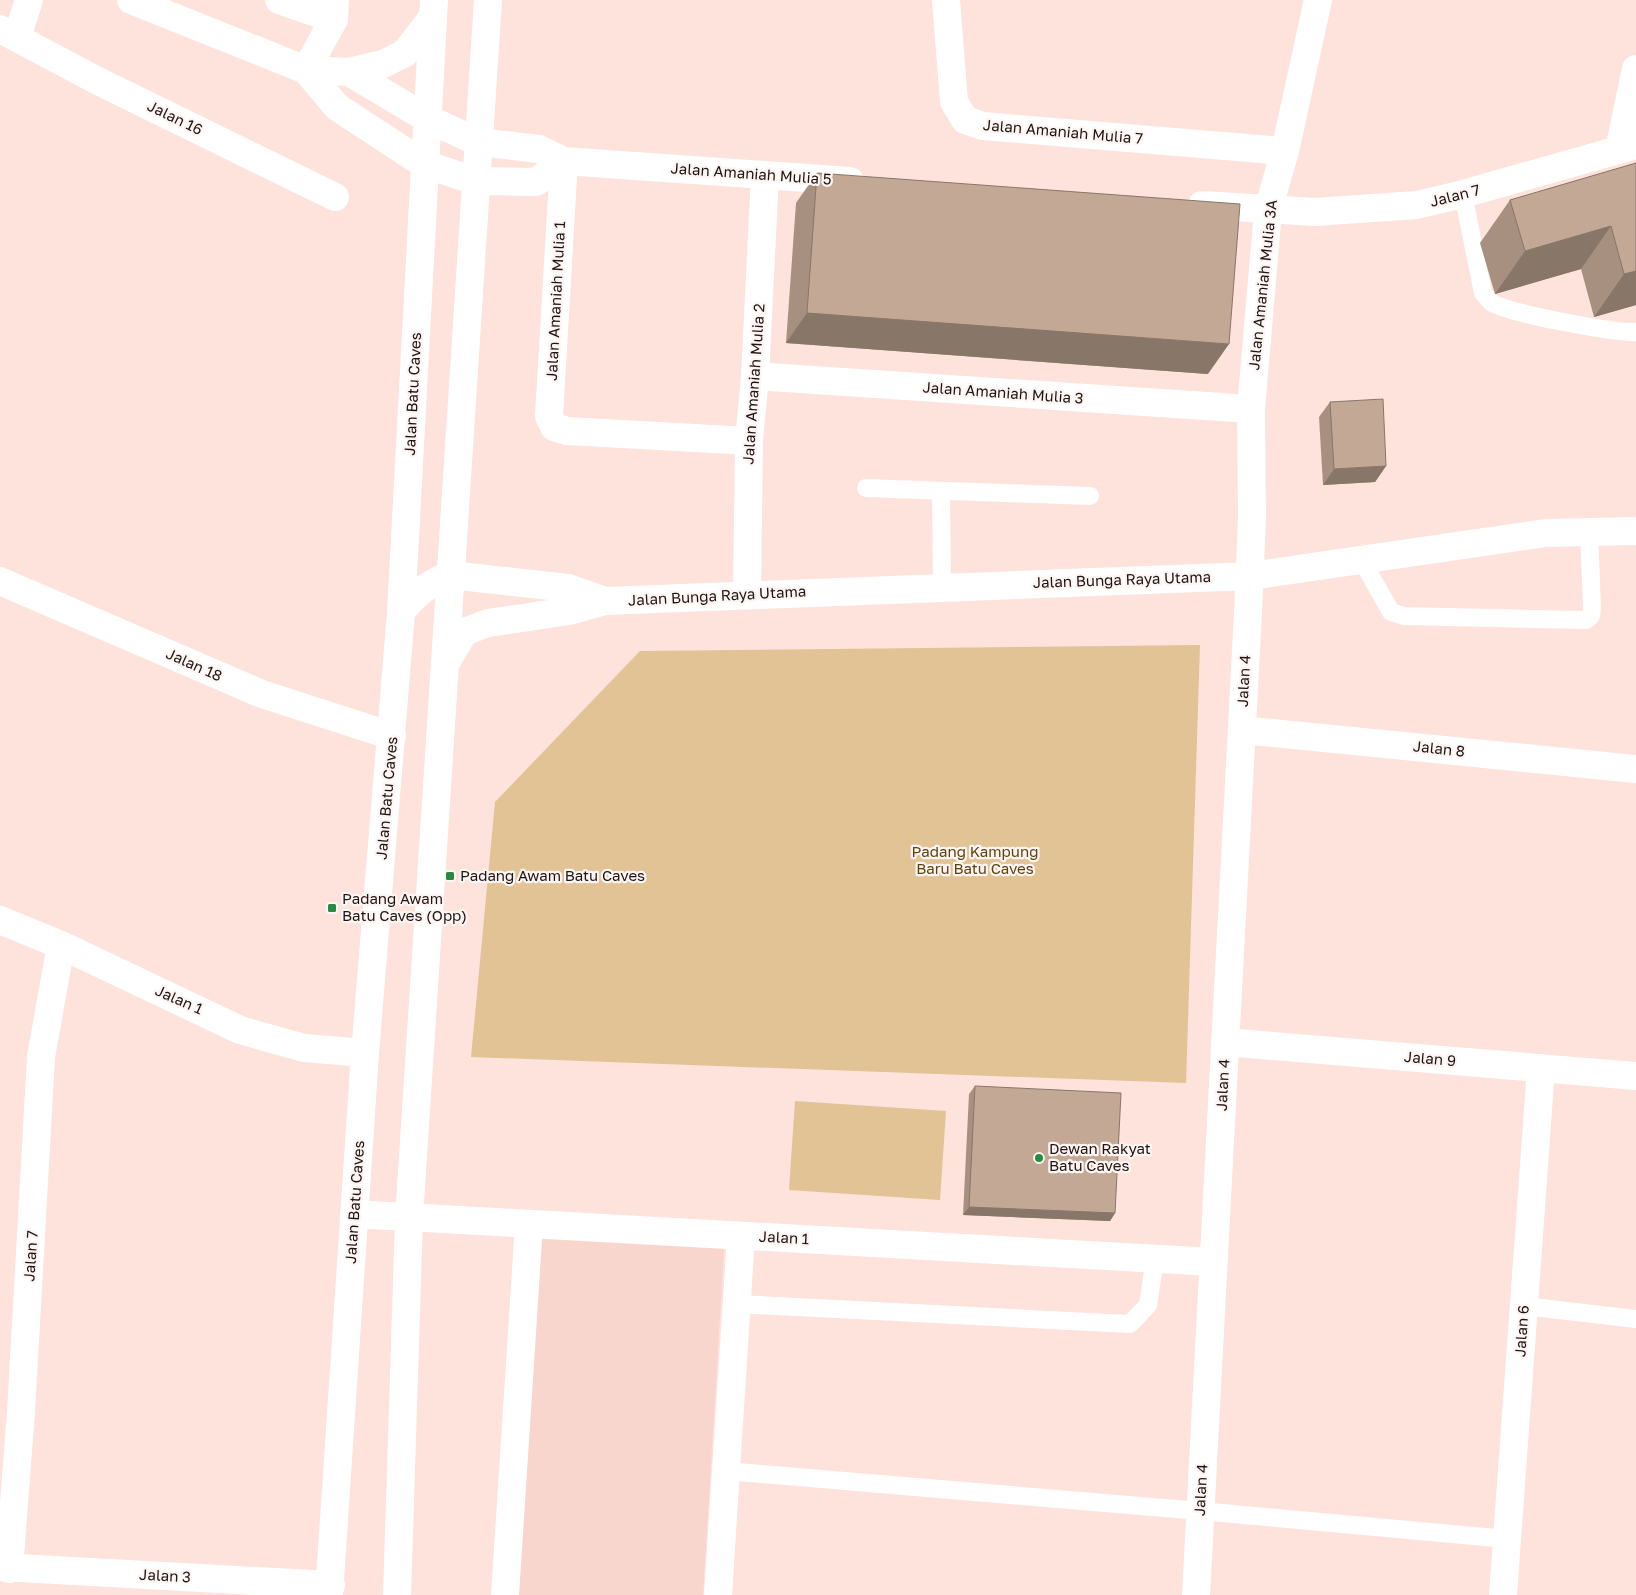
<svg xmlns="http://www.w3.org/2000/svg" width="1636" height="1595" font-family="'Golos Text',sans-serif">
  <rect width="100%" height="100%" fill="#fee2dc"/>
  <path fill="#f8d5cd" d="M540,1239L724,1249L703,1595H516Z"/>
  <g fill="#e1c396">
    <path d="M1200,645L1186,1083L471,1057L495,802L640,651Z"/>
    <path d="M795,1101L946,1111L940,1200L789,1190Z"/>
  </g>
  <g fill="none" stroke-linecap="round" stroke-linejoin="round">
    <g stroke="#fff" stroke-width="18">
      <path d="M1463,194L1483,293C1486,296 1488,299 1491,302C1506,313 1614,333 1636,332"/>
      <path d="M866,488L1090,496"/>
      <path d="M941,491L942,587"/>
      <path d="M1361,559L1391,612L1404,616L1586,620L1591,616L1592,608L1589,532"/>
      <path d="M737,1304L1130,1324L1148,1305L1155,1259"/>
      <path d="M1524,1306L1636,1319"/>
      <path d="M726,1471L1200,1511L1507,1539"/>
    </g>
    <g stroke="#fff" stroke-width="28">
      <path d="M279,0L334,19"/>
      <path d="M946,0L954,102L965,120L983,126L1285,151"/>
      <path d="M0,29L98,81L335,197"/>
      <path d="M17,37L29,0"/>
      <path d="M306,70L334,19L335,0"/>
      <path d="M478,142L539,149L564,161L850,181"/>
      <path d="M1619,150L1636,69"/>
      <path d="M564,161L549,416L554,427L567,431L749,441"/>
      <path d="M476,181L536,182L564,161"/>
      <path d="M1202,205L1314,212L1417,205L1463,194L1636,145"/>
      <path d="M755,376L1251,409"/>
      <path d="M450,575L568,588L605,601"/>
      <path d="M0,581L262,694L392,736"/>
      <path d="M747,594L749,441L755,376L765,175"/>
      <path d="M445,664L464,632L488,623L569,611L605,601L1250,576L1546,533L1636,531"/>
      <path d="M1242,730L1636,769"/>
      <path d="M0,920L61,945L240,1030L304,1048L365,1053"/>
      <path d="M1225,1042L1636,1076"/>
      <path d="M354,1214L1213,1262"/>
      <path d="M0,1567L331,1585"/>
      <path d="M9,1569L21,1412L41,1057L61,945"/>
      <path d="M505,1595L529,1224"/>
      <path d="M718,1595L741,1236"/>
      <path d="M1196,1595L1248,613L1252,518L1251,409L1268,210L1285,151L1318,0"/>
      <path d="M1503,1595L1541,1068"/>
    </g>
    <g stroke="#fff" stroke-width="28">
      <path d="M131,0L306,70L349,72L428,119L478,142"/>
      <path d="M306,70L337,107L424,164L476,181"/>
      <path d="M349,72L383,64L405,53L432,18"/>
      <path d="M401,612C415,594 428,584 450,575"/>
      <path d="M329,1595L365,1053L401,612L434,0"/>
      <path d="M397,1595L409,1218L488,0"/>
    </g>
  </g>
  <g fill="#a89081">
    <path d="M1636,163V305L1594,317L1581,269L1495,294L1480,243L1510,200Z"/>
    <path d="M817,173L1208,374L786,343L796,203Z"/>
    <path d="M1330,402L1386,466L1375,482L1323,485L1319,417Z"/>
    <path d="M975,1086L1115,1213L1110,1221L963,1215L969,1094Z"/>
  </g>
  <g fill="#887669">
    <path d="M1611,226L1581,269L1495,294L1525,251Z"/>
    <path d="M1636,271V305L1594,317L1624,274Z"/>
    <path d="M807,313L1229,344L1208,374L786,343Z"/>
    <path d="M1386,466L1375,482L1323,485L1334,469Z"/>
    <path d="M969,1207L1115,1213L1110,1221L963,1215Z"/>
  </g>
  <g fill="#c3a896" stroke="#887669">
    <path d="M1636,163V271L1624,274L1611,226L1525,251L1510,200Z"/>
    <path d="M817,173L1240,204L1229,344L807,313Z"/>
    <path d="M1383,399L1386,466L1334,469L1330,402Z"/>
    <path d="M975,1086L1121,1093L1115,1213L969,1207Z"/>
  </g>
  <g fill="#288b3f" stroke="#fcf5f3" stroke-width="2">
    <rect x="445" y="871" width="10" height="10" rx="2.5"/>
    <rect x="327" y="903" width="10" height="10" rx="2.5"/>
    <circle cx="1039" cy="1158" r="5"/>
  </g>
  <g text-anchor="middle" stroke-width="4.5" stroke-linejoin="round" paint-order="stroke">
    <g font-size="15" fill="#211512" stroke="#fcf5f3">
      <text transform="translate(175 118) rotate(26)" y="5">Jalan 16</text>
      <text transform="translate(1063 132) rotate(5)" y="5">Jalan Amaniah Mulia 7</text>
      <text transform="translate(751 174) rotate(4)" y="5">Jalan Amaniah Mulia 5</text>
      <text transform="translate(1455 196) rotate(-14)" y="5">Jalan 7</text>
      <text transform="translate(1263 285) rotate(-84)" y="5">Jalan Amaniah Mulia 3A</text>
      <text transform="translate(556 301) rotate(-87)" y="5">Jalan Amaniah Mulia 1</text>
      <text transform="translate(754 384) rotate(-86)" y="5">Jalan Amaniah Mulia 2</text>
      <text transform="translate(1003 393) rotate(4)" y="5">Jalan Amaniah Mulia 3</text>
      <text transform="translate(413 394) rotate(-87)" y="5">Jalan Batu Caves</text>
      <text transform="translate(1122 580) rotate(-2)" y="5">Jalan Bunga Raya Utama</text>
      <text transform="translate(717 596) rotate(-3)" y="5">Jalan Bunga Raya Utama</text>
      <text transform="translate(194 665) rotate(24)" y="5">Jalan 18</text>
      <text transform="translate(1244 681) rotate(-87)" y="5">Jalan 4</text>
      <text transform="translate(1439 749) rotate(6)" y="5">Jalan 8</text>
      <text transform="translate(387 798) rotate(-85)" y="5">Jalan Batu Caves</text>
      <text transform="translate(179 1000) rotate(24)" y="5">Jalan 1</text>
      <text transform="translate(1430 1059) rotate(5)" y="5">Jalan 9</text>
      <text transform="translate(1223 1085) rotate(-87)" y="5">Jalan 4</text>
      <text transform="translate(355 1202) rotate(-86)" y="5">Jalan Batu Caves</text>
      <text transform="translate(784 1238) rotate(3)" y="5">Jalan 1</text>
      <text transform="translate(31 1256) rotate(-86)" y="5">Jalan 7</text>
      <text transform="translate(1522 1331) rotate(-86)" y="5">Jalan 6</text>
      <text transform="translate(1201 1490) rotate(-87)" y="5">Jalan 4</text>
      <text transform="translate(165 1576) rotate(3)" y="5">Jalan 3</text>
    </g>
    <g font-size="15" fill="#60430c" stroke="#fcf5f3">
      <text x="975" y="857">Padang Kampung<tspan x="975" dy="17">Baru Batu Caves</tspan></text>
    </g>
    <g font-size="15" fill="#211512" stroke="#fcf5f3" text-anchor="start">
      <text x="460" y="881">Padang Awam Batu Caves</text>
      <text x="342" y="904">Padang Awam<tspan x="342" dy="17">Batu Caves (Opp)</tspan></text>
      <text x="1049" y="1154">Dewan Rakyat<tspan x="1049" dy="17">Batu Caves</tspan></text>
    </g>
  </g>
</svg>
